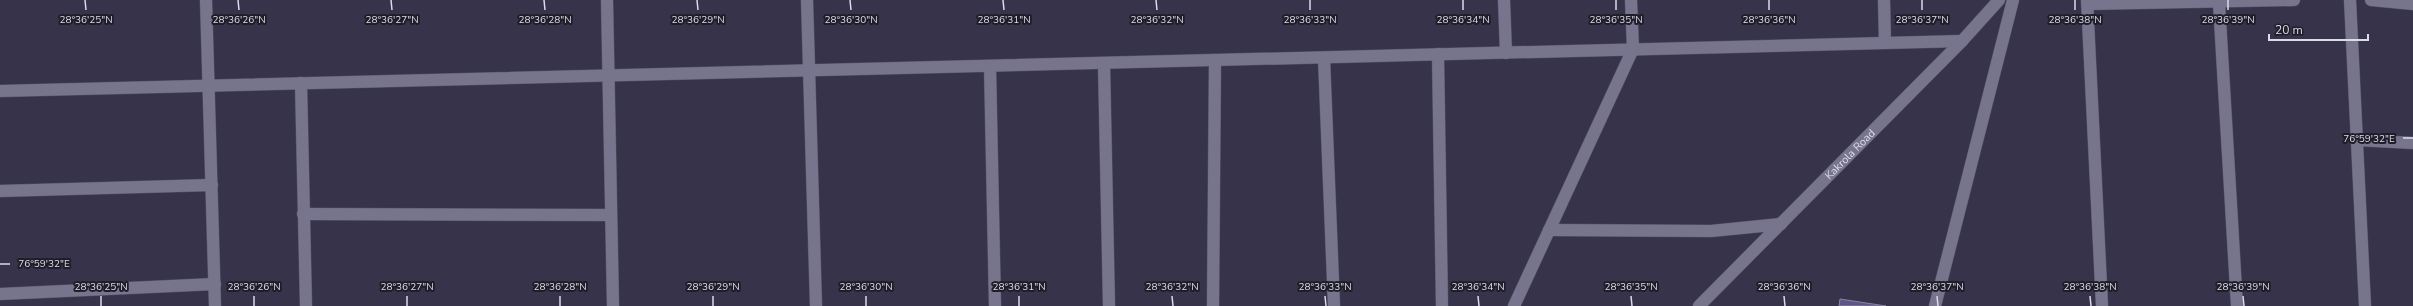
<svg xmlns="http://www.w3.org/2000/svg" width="2413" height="306" font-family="'Nunito Sans',sans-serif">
  <rect width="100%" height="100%" fill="#37334b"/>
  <path fill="#5f5687" stroke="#8985a1" d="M1840,299L1886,306H1839Z"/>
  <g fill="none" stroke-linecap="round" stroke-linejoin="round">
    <defs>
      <g id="minor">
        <path d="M206,0L215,306"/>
        <path d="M607,0L613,306"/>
        <path d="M807,0L816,306"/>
        <path d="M1504,0L1506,53"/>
        <path d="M1884,0L1885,43"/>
        <path d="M2087,0L2102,306"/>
        <path d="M2350,0L2365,306"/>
        <path d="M2371,0L2413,4"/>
        <path d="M2219,3L2237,306"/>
        <path d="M2088,4L2294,0"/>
        <path d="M1438,54L1442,306"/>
        <path d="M1324,58L1334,306"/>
        <path d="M1104,63L1109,306"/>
        <path d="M990,66L995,306"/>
        <path d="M301,83L306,306"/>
        <path d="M0,91L1962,41"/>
        <path d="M2357,140L2413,143"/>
        <path d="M0,191L212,185"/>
        <path d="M303,214L611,215"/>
        <path d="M1549,230L1711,231L1781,224"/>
        <path d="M0,294L215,284"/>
        <path d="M1213,306L1215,60"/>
        <path d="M1514,306L1633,49L1631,0"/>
        <path id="s1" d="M1699,306L1962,41L1999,0"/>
        <path d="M1935,306L2013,0"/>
      </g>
    </defs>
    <use href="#minor" stroke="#545164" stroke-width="13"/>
    <use href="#minor" stroke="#77748e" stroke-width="12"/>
  </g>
  <path fill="none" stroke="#dcdbea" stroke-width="1.5" d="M85,0L86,10M238,0L239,10M391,0L392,10M544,0L545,10M697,0L698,10M850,0L851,10M1003,0L1004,10M1156,0L1157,10M1310,0V10M1463,0V10M1616,0V10M1769,0V10M1922,0V10M2075,0V10M2228,0V10M2403,138H2413M0,264H10M101,296V306M254,296V306M407,296V306M560,296V306M713,296V306M866,296V306M1019,296V306M1172,296L1173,306M1325,296L1326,306M1478,296L1479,306M1631,296L1632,306M1784,296L1785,306M1937,296L1938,306M2090,296L2091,306M2243,296L2244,306"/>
  <g text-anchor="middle" stroke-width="4" stroke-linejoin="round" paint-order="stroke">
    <g font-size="11" fill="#dcdbea" stroke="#1e1d28">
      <text dy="4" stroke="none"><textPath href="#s1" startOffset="214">Kakrola Road</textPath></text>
    </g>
  </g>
  <g font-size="10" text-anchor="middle" fill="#dcdbea" stroke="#1e1d28" stroke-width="4" stroke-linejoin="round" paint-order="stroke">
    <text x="86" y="23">28°36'25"N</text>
    <text x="239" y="23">28°36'26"N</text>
    <text x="392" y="23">28°36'27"N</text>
    <text x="545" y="23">28°36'28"N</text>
    <text x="698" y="23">28°36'29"N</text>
    <text x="851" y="23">28°36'30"N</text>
    <text x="1004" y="23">28°36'31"N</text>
    <text x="1157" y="23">28°36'32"N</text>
    <text x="1310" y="23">28°36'33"N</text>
    <text x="1463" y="23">28°36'34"N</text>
    <text x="1616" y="23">28°36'35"N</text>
    <text x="1769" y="23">28°36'36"N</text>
    <text x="1922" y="23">28°36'37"N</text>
    <text x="2075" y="23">28°36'38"N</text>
    <text x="2228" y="23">28°36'39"N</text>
    <text x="2369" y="142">76°59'32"E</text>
    <text x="44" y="267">76°59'32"E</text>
    <text x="101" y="290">28°36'25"N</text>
    <text x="254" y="290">28°36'26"N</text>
    <text x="407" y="290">28°36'27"N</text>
    <text x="560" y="290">28°36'28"N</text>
    <text x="713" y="290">28°36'29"N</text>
    <text x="866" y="290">28°36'30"N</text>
    <text x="1019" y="290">28°36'31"N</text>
    <text x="1172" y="290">28°36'32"N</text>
    <text x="1325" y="290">28°36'33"N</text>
    <text x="1478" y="290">28°36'34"N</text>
    <text x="1631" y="290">28°36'35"N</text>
    <text x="1784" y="290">28°36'36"N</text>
    <text x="1937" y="290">28°36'37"N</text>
    <text x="2090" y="290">28°36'38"N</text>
    <text x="2243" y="290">28°36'39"N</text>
  </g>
  <path d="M2269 34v6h99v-6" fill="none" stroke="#dcdbea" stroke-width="2"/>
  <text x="2275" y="34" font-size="12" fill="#dcdbea" stroke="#1e1d28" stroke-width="3" paint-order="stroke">20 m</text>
</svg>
